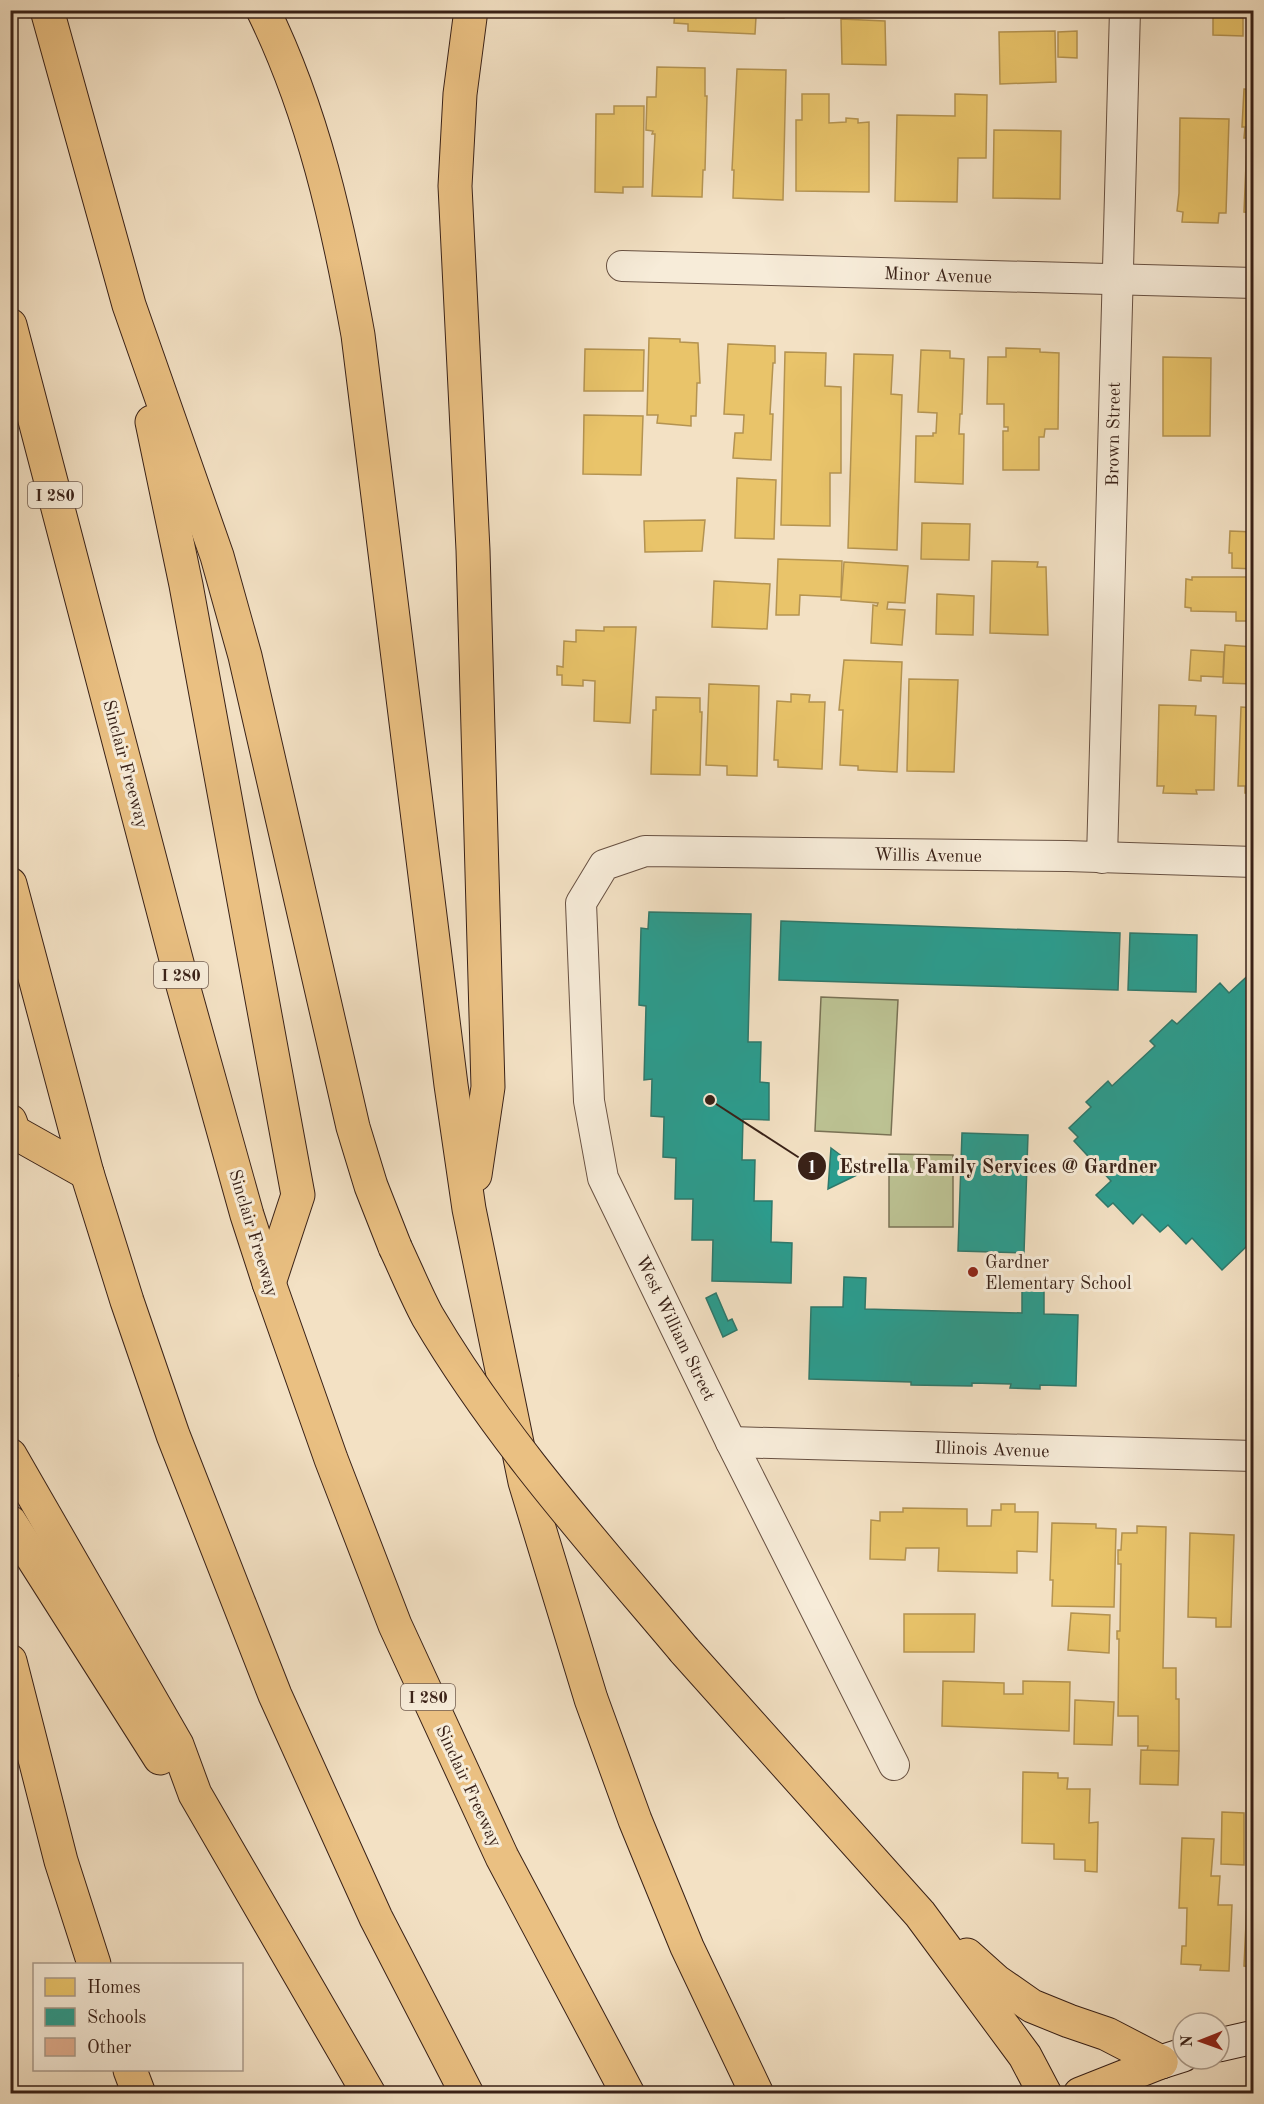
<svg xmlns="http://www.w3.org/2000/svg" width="1264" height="2104" font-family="'Old Standard TT',serif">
  <rect width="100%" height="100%" fill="#f3e1c4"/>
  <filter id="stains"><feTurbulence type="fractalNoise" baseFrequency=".00333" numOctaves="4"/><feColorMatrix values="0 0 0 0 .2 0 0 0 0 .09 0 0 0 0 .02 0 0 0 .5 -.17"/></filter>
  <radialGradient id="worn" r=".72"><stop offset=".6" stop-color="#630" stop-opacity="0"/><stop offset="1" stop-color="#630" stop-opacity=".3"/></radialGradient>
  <g fill="#bcc293" stroke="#7a7255" stroke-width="1.5">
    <path d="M821,997L898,1000L891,1135L815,1131Z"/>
    <path d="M889,1154L953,1155V1227H889Z"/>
  </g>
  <g fill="#e9c46a" stroke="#b49351" stroke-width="1.5">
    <path d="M675,10H785L784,18L756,17L755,34L688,31V24L674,23Z"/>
    <path d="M1213,15H1243V36L1213,35Z"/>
    <path d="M841,19L885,21L886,65L842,64Z"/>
    <path d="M1055,31L1056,82L1000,84L999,32Z"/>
    <path d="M1077,31V58L1058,57V32Z"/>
    <path d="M657,67L705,68V96H707L705,170H703L702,197L652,196L655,134H652L653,131L646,130L647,97H656Z"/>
    <path d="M737,69L786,70L783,200L733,198L734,170H732Z"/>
    <path d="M1244,89L1254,90V138H1244L1245,127H1242Z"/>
    <path d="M802,94H829V123L846,122V118L858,119V123L869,122V192L796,191V120H802Z"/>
    <path d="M955,94L987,95L986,158H958L957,202L895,201L897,115L955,116Z"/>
    <path d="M614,106H644L643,187H623V193L595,192L596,114H614Z"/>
    <path d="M1180,118L1229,119L1226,213H1219L1218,223L1182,222L1183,212L1177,211L1179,193Z"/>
    <path d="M994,130L1061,131L1060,199L993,198Z"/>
    <path d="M1247,141H1254V213L1244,212Z"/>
    <path d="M649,338L680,339V342L698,343L700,383H697L696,416H691V426L657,423L658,415H647Z"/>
    <path d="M728,344L775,346V363H773L770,414H773L771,460L733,458L735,433H743L744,415L724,414Z"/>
    <path d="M1006,348L1040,349V352L1059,353L1058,429H1045L1044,437H1039V470H1003V431H1008V427H1004V404H987L988,357H1006Z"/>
    <path d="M585,349L644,350L643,391H584Z"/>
    <path d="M921,350L950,351V358L964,359L962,414H960L959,434H964L963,484L915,482L916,436H933V433H936L937,413L918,412Z"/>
    <path d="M785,352L826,353L825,386L841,387V473H830V526L781,525Z"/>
    <path d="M854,354L893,355L891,394L902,395L897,550L848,548Z"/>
    <path d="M1163,357L1211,358L1210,436H1163Z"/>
    <path d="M1251,366H1254V442H1248Z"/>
    <path d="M584,415L643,416L641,475L583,474Z"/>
    <path d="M737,478L776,480L774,539L735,538Z"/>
    <path d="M705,520L702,551L645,552L644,521Z"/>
    <path d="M922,523L970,524L969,560L921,559Z"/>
    <path d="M1230,531L1254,532V569L1232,568V553H1229Z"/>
    <path d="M778,559L842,561L841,597L800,595L799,615H776Z"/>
    <path d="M992,561L1038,562L1037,567H1046L1048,635L990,633Z"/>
    <path d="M844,562L908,566L905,603L888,602L887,609L905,610L902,645L871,643L873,605L877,606L878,603L841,600Z"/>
    <path d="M1192,577H1254V621H1236V612L1191,611V608L1185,607L1186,579L1192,580Z"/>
    <path d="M714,581L770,584L767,629L712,627Z"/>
    <path d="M937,594L974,596L973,635L936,634Z"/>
    <path d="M604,627H636L630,723L594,721L595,681L583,680V686L562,685V675H557V666L563,667L564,641L576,642V630L604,631Z"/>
    <path d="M1225,645L1254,647V684L1223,683Z"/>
    <path d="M1191,650L1224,652L1223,677L1201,676V681L1189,680Z"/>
    <path d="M844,660L902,662L897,772L858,770V766L840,765L843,710H839Z"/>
    <path d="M909,679L958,680L954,772L907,771Z"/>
    <path d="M709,684L759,686L757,776L727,775V766L706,765Z"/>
    <path d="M791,694L810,695L809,702H825L822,769L778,767V760H774L777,701L791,702Z"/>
    <path d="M656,697L700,698V712H702L700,775L651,774L653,710H656Z"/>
    <path d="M1159,705L1196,706L1195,715L1216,716L1214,790H1196L1197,794L1163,793L1164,786H1157Z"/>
    <path d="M1241,707L1254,708V793H1245V786H1238Z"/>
    <path d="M1001,1504H1015V1512H1038L1037,1552L1017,1551V1573L938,1571L939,1548H906L905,1560L870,1559L871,1520L880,1521V1512H903V1508L967,1509V1526H991L992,1510H1001Z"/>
    <path d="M1052,1523L1096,1524V1528L1116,1529L1114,1607L1052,1606L1053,1580H1050Z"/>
    <path d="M1137,1526L1166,1527L1163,1668H1176V1699H1179V1751H1147L1148,1746H1138V1716H1118L1119,1639H1117V1631H1120L1121,1564H1118V1550H1121L1122,1533H1137Z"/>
    <path d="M1190,1533L1234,1535L1231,1627H1216V1618L1188,1617Z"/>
    <path d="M1071,1613L1110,1615L1109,1653L1068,1650Z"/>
    <path d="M904,1614H975L974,1652H904Z"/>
    <path d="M943,1681L1004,1683V1694H1023V1681L1070,1682L1069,1731L942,1726Z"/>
    <path d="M1075,1700L1114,1702L1112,1745L1074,1744Z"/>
    <path d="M1141,1750L1179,1751L1178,1785L1140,1784Z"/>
    <path d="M1023,1772L1058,1773V1778H1068L1067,1789H1090L1089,1823L1098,1822L1097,1872L1085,1871V1860L1054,1859V1844L1022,1843Z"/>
    <path d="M1222,1812L1244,1813V1865L1221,1864Z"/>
    <path d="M1182,1838L1214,1839L1211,1876H1220L1218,1905H1232L1229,1971L1200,1970L1201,1965L1181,1964L1182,1946H1186L1187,1908H1179Z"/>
    <path d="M1248,1881H1254V1967L1244,1966Z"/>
  </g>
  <g fill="#2a9d8f" stroke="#2e786b" stroke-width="1.5">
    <path d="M649,912L751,914L748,1042H761L760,1082L769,1083V1120L743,1119L742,1160H755L754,1201H772L771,1242L792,1243L791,1283L712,1281L713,1240H692L693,1199H675L676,1158L663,1157L664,1117L651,1116L652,1079L644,1080L646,1006L639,1005L641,928L648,929Z"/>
    <path d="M781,921L1120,933L1118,990L779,980Z"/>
    <path d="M1130,933L1197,935L1196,992L1128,990Z"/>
    <path d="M1254,970V1255L1246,1247L1222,1270L1192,1238L1186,1244L1168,1225L1160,1232L1142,1214L1133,1224L1113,1203L1108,1207L1096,1195L1111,1181L1074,1141L1078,1137L1069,1128L1091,1107L1086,1102L1108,1081L1112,1086L1155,1046L1150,1041L1172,1020L1177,1024L1220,983L1229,993Z"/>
    <path d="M962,1133L1028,1135L1024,1253L958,1251Z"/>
    <path d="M831,1148L863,1172L828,1189Z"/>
    <path d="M844,1277L866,1278L865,1309L1022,1313V1283L1044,1284V1314L1078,1315L1076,1386L1040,1385V1389L1010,1388L1011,1384L972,1383V1386L911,1385V1382L809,1379L811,1307H843Z"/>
    <path d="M716,1293L728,1321L732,1319L737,1330L723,1337L706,1298Z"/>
  </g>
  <path fill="#e1ae8f" stroke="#392117" stroke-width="1.5" d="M10,1365L16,1366L18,1376L10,1380Z"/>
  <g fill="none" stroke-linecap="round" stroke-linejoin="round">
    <defs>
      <g id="minor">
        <path d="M622,266L1254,283"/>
        <path d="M1102,858L1125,10"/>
        <path d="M731,1442L1254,1456"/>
        <path d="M894,1765L731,1442L603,1178L589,1101L581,903L604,865L645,851L1067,856L1254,862"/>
      </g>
      <g id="secondary">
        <path d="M1219,2045L1254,2037"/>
        <path d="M1161,2062L1183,2055"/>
      </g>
      <path id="primary" d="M1080,2094L1161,2062"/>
      <g id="motorway">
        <path d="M47,10L129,305L217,556L245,656L353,1127L371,1186L395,1247"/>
        <path d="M263,10C313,112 338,224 358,335L451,1085L469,1209L525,1482L591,1699L635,1820L687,1947L757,2094"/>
        <path d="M471,10L460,94L455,186L473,550L488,1087L475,1175"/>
        <path d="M10,325L182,982L247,1215L269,1283L331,1459L395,1625L502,1857L628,2094"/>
        <path d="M152,422L186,585L298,1195L269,1283"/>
        <path d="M10,884L87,1173L127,1301L173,1435L275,1695L376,1918L467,2094"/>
        <path d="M10,1121L14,1132L87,1173"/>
        <path d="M10,1455L177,1745L195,1794L369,2094"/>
        <path d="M10,1522L160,1758"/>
        <path d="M684,1650L920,1914L1025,2056L1045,2094"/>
        <path d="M10,1661L61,1861L94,1964"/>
        <path d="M967,1955L996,1981L1032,2006L1069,2021L1107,2034L1161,2062"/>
        <path d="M130,2070L139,2094"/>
      </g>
    </defs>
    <use href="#minor" stroke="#685142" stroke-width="32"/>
    <use href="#secondary" stroke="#392117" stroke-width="35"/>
    <use href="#primary" stroke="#392117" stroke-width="35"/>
    <use href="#motorway" stroke="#392117" stroke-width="35"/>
    <use href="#minor" stroke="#f7ecd9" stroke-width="30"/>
    <use href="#secondary" stroke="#f7ecd9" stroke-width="33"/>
    <use href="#primary" stroke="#eac082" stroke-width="33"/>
    <use href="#motorway" stroke="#eac082" stroke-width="33"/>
    <defs>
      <path id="motorway-bridge" d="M395,1247C406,1270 416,1295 428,1317C500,1439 594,1543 684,1650"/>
    </defs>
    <use href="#motorway-bridge" stroke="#392117" stroke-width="35" stroke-linecap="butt"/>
    <use href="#motorway-bridge" stroke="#eac082" stroke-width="33"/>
  </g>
  <circle fill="#8f2418" stroke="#f7ecd9" stroke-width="2" cx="973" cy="1272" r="6"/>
  <g text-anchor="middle" stroke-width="6" stroke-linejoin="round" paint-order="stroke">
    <g fill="#f7ecd9" stroke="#725e51" stroke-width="1.5">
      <rect x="28" y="482" width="54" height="26" rx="4.5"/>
      <rect x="154" y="962" width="54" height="26" rx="4.5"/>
      <rect x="401" y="1684" width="54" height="26" rx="4.5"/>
    </g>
    <g font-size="16" font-weight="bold" fill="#392117">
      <text x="55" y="501">I 280</text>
      <text x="181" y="981">I 280</text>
      <text x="428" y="1703">I 280</text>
    </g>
    <g font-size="18" fill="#392117" stroke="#f7ecd9">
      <text transform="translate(938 275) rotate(2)" y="6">Minor Avenue</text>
      <text transform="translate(1113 434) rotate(-89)" y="6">Brown Street</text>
      <text transform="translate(126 764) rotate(75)" y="6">Sinclair Freeway</text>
      <text transform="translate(928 855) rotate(1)" y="6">Willis Avenue</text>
      <text transform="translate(254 1233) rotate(73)" y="6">Sinclair Freeway</text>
      <text transform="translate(676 1328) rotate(64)" y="6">West William Street</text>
      <text transform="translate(992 1449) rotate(2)" y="6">Illinois Avenue</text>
      <text transform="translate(469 1786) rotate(65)" y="6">Sinclair Freeway</text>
    </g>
    <g font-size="18" fill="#392117" stroke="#f7ecd9" text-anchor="start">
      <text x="985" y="1268">Gardner<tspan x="985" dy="21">Elementary School</tspan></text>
    </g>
  </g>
  <path fill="none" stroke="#392117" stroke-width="2" d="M710 1100L812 1166"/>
  <g fill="#392117" stroke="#f7ecd9" stroke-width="2">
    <circle cx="710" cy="1100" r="6"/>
    <circle cx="812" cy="1166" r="15"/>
  </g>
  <g font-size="18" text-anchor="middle" font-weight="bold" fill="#fff">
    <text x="812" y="1173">1</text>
  </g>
  <g font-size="20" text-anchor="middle" font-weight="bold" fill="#392117" stroke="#f7ecd9" stroke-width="6" stroke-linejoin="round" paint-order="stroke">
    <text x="998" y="1173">Estrella Family Services @ Gardner</text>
  </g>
  <rect width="1264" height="2104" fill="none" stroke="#f3e1c4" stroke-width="36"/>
  <rect x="12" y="12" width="1240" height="2080" fill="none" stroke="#392117" stroke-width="3"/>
  <rect x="18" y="18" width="1228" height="2068" fill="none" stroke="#392117" stroke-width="1.5"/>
  <rect x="33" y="1963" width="210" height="108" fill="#f7ecd9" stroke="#ab9b8b" stroke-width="1.5"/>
  <rect x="45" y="1978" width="30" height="18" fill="#e9c46a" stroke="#ab9b8b" stroke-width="1.5"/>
  <text x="87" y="1993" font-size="18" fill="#392117">Homes</text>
  <rect x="45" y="2008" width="30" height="18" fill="#2a9d8f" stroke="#ab9b8b" stroke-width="1.5"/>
  <text x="87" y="2023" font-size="18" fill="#392117">Schools</text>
  <rect x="45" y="2038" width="30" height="18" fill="#e1ae8f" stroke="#ab9b8b" stroke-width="1.5"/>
  <text x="87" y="2053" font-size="18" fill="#392117">Other</text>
  <g transform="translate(1201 2041) rotate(269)"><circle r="28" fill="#f7ecd9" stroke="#ab9b8b" stroke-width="1.5"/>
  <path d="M0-4.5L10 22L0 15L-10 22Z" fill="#8f2418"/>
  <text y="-9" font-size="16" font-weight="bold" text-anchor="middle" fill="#392117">N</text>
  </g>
  <rect width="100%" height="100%" filter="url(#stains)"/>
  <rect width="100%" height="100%" fill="url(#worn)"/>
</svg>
